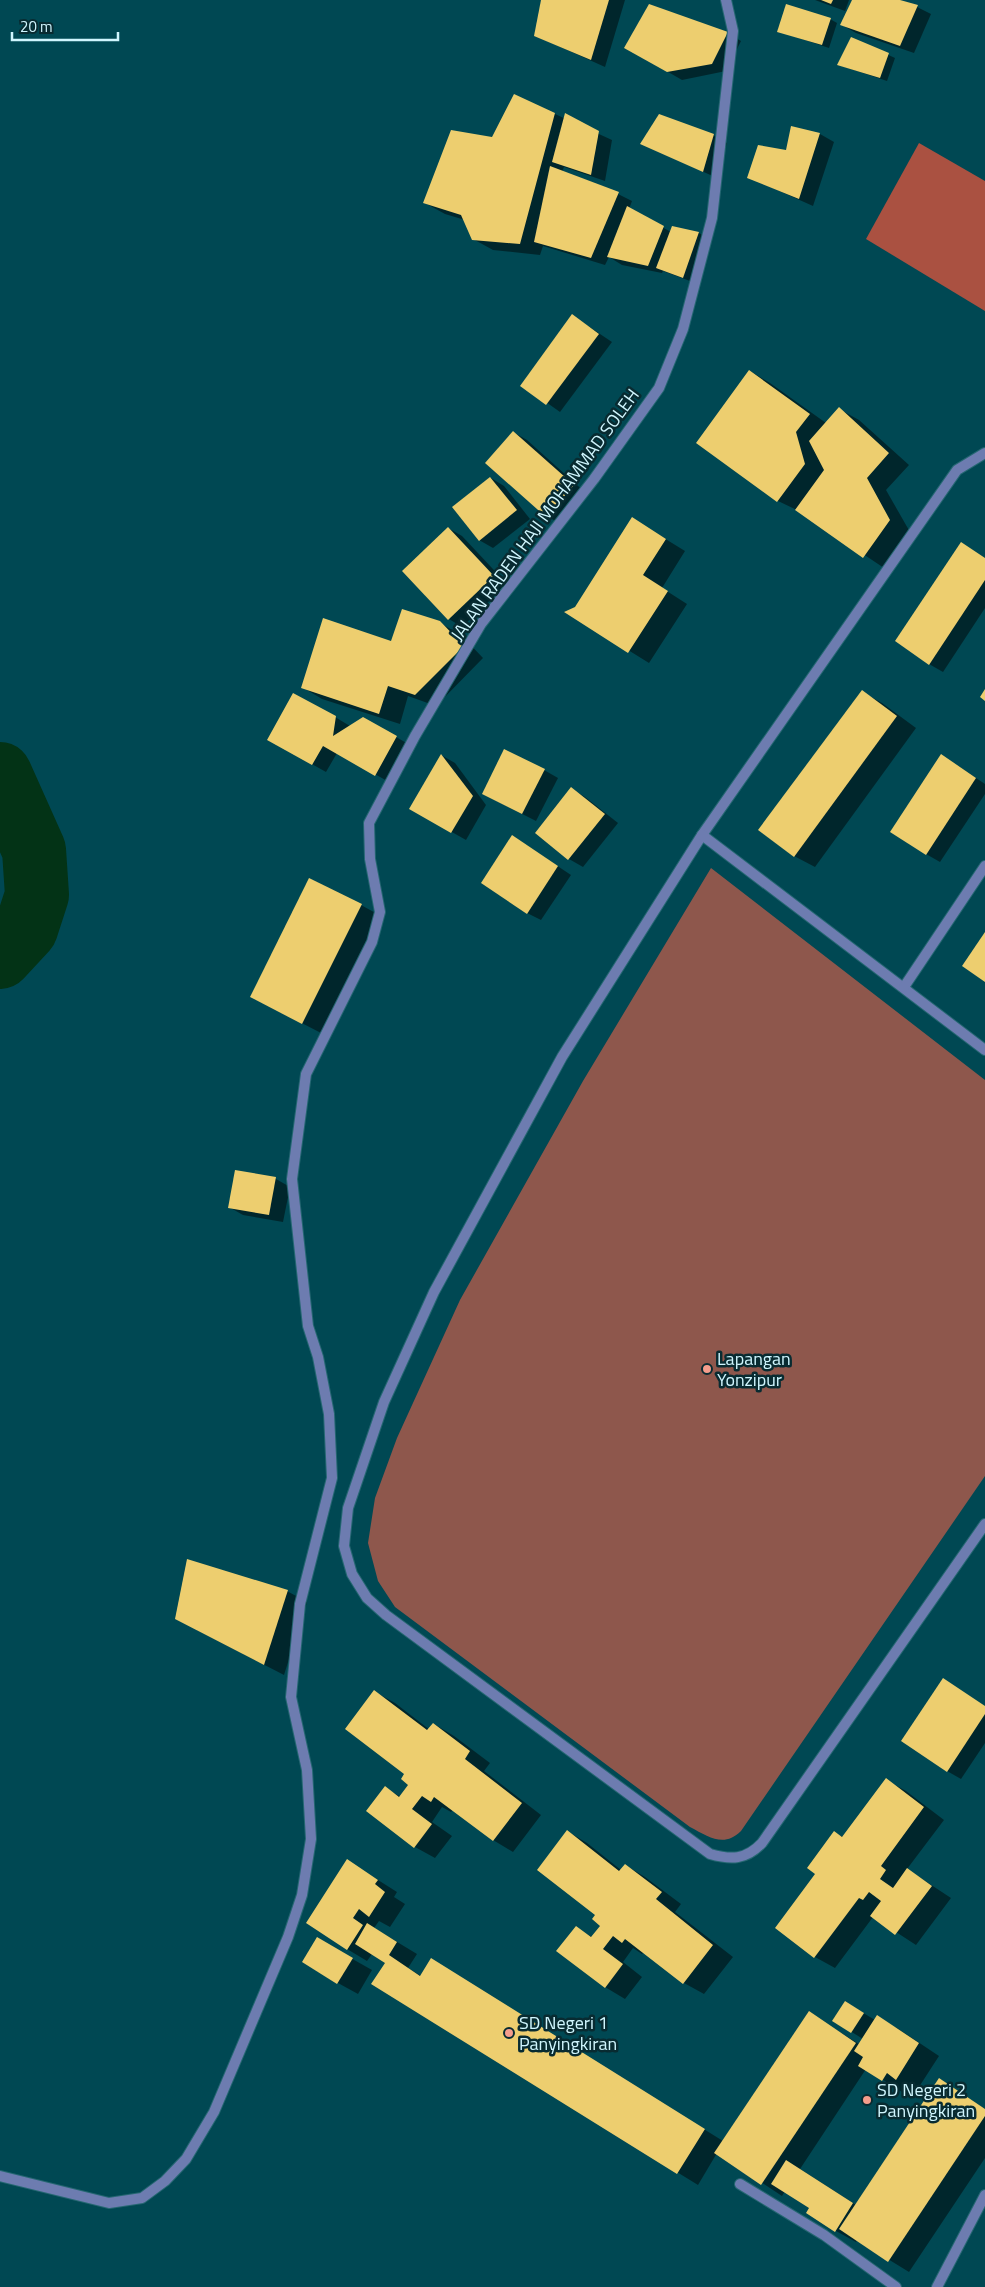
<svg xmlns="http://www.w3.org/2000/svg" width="985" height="2287" font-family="'Titillium Web',sans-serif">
  <rect width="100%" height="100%" fill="#004853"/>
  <path fill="#8e574c" d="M711,868L985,1080V1476L741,1831C724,1848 709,1837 690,1827L395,1607L378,1581L368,1543L375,1498L397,1438L460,1300L583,1081Z"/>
  <path fill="#aa5141" d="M919,143L985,181V311L866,239Z"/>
  <g fill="#0007">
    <path d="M542,0H625L605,67L536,36Z"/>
    <path d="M815,0H849L845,11Z"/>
    <path d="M853,0H896L917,7L931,14L914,53L856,33L842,25Z"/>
    <path d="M830,19L837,23L829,48L778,31Z"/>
    <path d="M727,33L741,41L726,71L682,80L625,47Z"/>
    <path d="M852,38L895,58L887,81L839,65Z"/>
    <path d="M555,114L612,140L605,181L564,167L562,172L618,194L632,201L629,209L671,232L673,227L699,233L706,237L690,281L663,271L662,273L622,265L609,257L605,265L543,246L540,255L493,250L473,239L465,220L445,214L425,203L493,139Z"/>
    <path d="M792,128L820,134L834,142L813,206L748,177L787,152Z"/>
    <path d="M713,135L727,143L717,178L642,144Z"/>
    <path d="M573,316L612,342L560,412L522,385Z"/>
    <path d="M750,371L770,383L826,423L839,409L859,420L909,465L886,490L910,532L884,568L799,511L778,501L698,443Z"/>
    <path d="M513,432L527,440L587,494L560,524L547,516Z"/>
    <path d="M491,478L504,486L530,519L493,548L479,540Z"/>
    <path d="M633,519L685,551L662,588L687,604L649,663L567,612L575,608Z"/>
    <path d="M448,528L462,536L507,584L462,627L449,619Z"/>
    <path d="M985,558V608L943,672L929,664Z"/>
    <path d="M440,623L461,635L483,658L436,706L408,696L400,724L322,699L302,687L392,642Z"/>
    <path d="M862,692L882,703L916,728L815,867L794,856Z"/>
    <path d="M335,717L350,726L396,737L410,745L389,782L337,753L326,772L269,740Z"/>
    <path d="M441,755L455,763L486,805L466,840L411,809Z"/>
    <path d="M955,764L985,784V794L940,862L926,854Z"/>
    <path d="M544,770L558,778L536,821L497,801Z"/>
    <path d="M572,789L585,797L618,823L583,867L569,859L537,833Z"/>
    <path d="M526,845L571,875L541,920L527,913Z"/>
    <path d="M361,905L381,916L323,1034L251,997Z"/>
    <path d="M236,1171L276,1179L290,1187L283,1222L243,1215L229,1207Z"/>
    <path d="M287,1591L307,1602L284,1675L197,1630Z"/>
    <path d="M375,1692L395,1703L430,1730L434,1724L454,1736L490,1763L484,1771L541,1815L513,1852L493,1840L453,1810L451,1812L442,1807L432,1822L452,1836L435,1858L415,1847L385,1788L401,1797L410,1785Z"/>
    <path d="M985,1706V1743L961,1779L947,1771Z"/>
    <path d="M886,1780L906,1791L944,1820L907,1869L951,1898L916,1945L873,1917L835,1968L815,1957L816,1874L835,1833L843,1837Z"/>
    <path d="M567,1831L587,1843L621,1870L625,1865L645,1877L681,1904L675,1912L733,1957L704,1994L684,1983L644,1952L642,1954L633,1948L623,1962L642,1977L625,1999L605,1987L576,1928L592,1937L602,1925Z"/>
    <path d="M348,1861L397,1892L394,1897L405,1904L390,1927L379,1921L374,1928L417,1954L408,1968L421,1976L451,1972L723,2141L809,2013L859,2044L863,2039L834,2021L845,2002L875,2020L897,2028L939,2056L917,2090L907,2084L902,2092L866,2069L800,2169L856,2205L939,2080L985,2109V2158L909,2272L857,2240L856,2242L836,2231L811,2208L785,2191L782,2196L717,2153L698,2185L404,2004L386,1963L372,1954L367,1961L347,1949Z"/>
    <path d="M317,1939L372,1970L358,1994L338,1983Z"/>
  </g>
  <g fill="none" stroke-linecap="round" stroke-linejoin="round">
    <path stroke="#033316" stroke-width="64" d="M0,774L34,850L37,895L26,929L0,957"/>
  </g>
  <g fill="#edce6f">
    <path d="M541,0H609L591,60L534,36Z"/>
    <path d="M821,0H833L831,4Z"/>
    <path d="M852,0H900L918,5L900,46L840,25Z"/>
    <path d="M649,4L728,32L712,64L667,72L624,48Z"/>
    <path d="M786,4L831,18L822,45L777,32Z"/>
    <path d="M851,37L889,53L880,78L837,65Z"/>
    <path d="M514,94L555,113L520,244L472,240L461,215L423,203L451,130L492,137Z"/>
    <path d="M565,113L599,131L591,175L552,162Z"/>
    <path d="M659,114L714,134L703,172L640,144Z"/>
    <path d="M791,126L820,133L799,199L747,178L758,145L786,150Z"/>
    <path d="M550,166L619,192L591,258L534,242Z"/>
    <path d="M627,206L664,226L648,266L607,257Z"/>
    <path d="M672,226L699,232L683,278L656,268Z"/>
    <path d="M572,314L599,334L546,405L520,386Z"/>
    <path d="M749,370L810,414L796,432L805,464L777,502L696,443Z"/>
    <path d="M839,407L889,453L867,478L890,520L863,558L795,510L824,470L809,441Z"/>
    <path d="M513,431L574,485L546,517L485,463Z"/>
    <path d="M490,477L517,510L479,541L452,507Z"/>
    <path d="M632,517L666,539L643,575L668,591L628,653L564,612L575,607Z"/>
    <path d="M448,527L494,576L448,620L402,571Z"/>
    <path d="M961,542L985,558V580L929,665L895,641Z"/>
    <path d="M402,609L440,621L464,646L415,695L388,686L379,714L301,688L323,618L391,641Z"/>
    <path d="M985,689V701L980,697Z"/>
    <path d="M862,690L897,716L794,857L758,830Z"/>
    <path d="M293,693L336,716L333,736L363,717L397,736L375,776L323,746L312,765L267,740Z"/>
    <path d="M504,749L545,769L522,814L482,794Z"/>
    <path d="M441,754L473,796L451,833L409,809Z"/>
    <path d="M941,754L976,778L926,855L890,832Z"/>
    <path d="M571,787L605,814L568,860L535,833Z"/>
    <path d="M512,835L558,866L527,914L481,883Z"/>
    <path d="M309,878L362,904L302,1024L250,997Z"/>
    <path d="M985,932V982L962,966Z"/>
    <path d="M235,1170L276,1177L269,1215L228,1208Z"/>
    <path d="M187,1559L288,1590L264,1665L175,1619Z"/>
    <path d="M943,1678L985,1706V1714L947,1772L901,1741Z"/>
    <path d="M374,1690L427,1730L433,1723L470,1751L465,1759L522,1803L493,1841L434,1797L431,1802L422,1796L412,1809L432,1824L414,1848L366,1811L385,1786L399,1797L408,1785L401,1779L404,1774L345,1729Z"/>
    <path d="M886,1778L924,1807L881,1866L886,1870L880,1879L893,1888L907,1868L932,1886L895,1935L870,1916L881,1901L869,1892L863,1900L859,1898L814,1958L775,1928L815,1874L807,1868L834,1831L842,1837Z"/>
    <path d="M567,1830L619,1871L625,1864L662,1892L656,1899L713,1945L683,1984L625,1939L622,1943L613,1936L603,1949L623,1964L605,1988L556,1951L576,1926L591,1937L600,1926L592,1919L595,1915L537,1870Z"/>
    <path d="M347,1859L378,1880L375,1884L385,1892L369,1917L359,1909L353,1918L363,1925L347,1950L306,1923Z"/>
    <path d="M367,1923L397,1942L389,1955L420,1976L431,1958L705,2129L677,2174L371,1984L385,1963L355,1944Z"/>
    <path d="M317,1937L353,1958L337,1984L302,1962Z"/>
    <path d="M845,2001L864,2013L851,2033L832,2021Z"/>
    <path d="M809,2011L856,2043L761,2185L714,2153Z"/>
    <path d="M877,2015L919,2043L896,2080L887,2073L882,2081L858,2066L863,2057L854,2051Z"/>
    <path d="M939,2078L985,2109V2116L888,2262L839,2229Z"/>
    <path d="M786,2160L853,2203L835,2232L806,2213L809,2208L771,2184Z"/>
  </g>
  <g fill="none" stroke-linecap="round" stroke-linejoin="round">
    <defs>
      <path id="service" d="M740,2184L824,2235L896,2287"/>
      <g id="minor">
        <path d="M985,453L957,470L702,835L562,1057L434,1292L384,1402L348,1508L344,1546L352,1574L367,1598L386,1615L710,1854C731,1860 746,1860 762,1843L985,1524"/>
        <path d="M702,835L985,1050"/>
        <path d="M904,987L985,866"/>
        <path d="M0,2176L109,2203L142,2198L165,2181L186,2159L214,2112L288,1937L302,1895L311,1839L307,1770L291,1697L300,1604L332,1478L329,1414L318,1357L308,1326L292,1179L306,1074L372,942L380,912L370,859L369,823L415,736L481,624L594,479L659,388L683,329L712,218L733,31L726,0"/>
        <path d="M937,2287L985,2195"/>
      </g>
    </defs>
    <use href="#service" stroke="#256772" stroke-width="12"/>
    <use href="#minor" stroke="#256772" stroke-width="12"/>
    <use href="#service" stroke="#6d7cb0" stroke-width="10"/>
    <use href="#minor" stroke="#6d7cb0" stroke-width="10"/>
  </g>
  <g fill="#f49d8c" stroke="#082b31" stroke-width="2">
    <circle cx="707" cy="1369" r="5"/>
    <circle cx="509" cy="2033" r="5"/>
    <circle cx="867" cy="2100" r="5"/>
  </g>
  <g text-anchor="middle" stroke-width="5" stroke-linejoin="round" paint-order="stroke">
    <g font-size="18" fill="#d0f6fe" stroke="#082b31">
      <text transform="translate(545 515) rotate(-54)" y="6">JALAN RADEN HAJI MOHAMMAD SOLEH</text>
    </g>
    <g font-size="18" fill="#d0f6fe" stroke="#082b31" text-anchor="start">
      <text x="717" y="1365">Lapangan<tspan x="717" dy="21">Yonzipur</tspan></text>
      <text x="519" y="2029">SD Negeri 1<tspan x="519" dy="21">Panyingkiran</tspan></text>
      <text x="877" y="2096">SD Negeri 2<tspan x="877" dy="21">Panyingkiran</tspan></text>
    </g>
  </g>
  <path d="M12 32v8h106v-8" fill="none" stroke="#d0f6fe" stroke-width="2.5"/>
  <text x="20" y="32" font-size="15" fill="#d0f6fe" stroke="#082b31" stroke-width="4" paint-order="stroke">20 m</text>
</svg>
